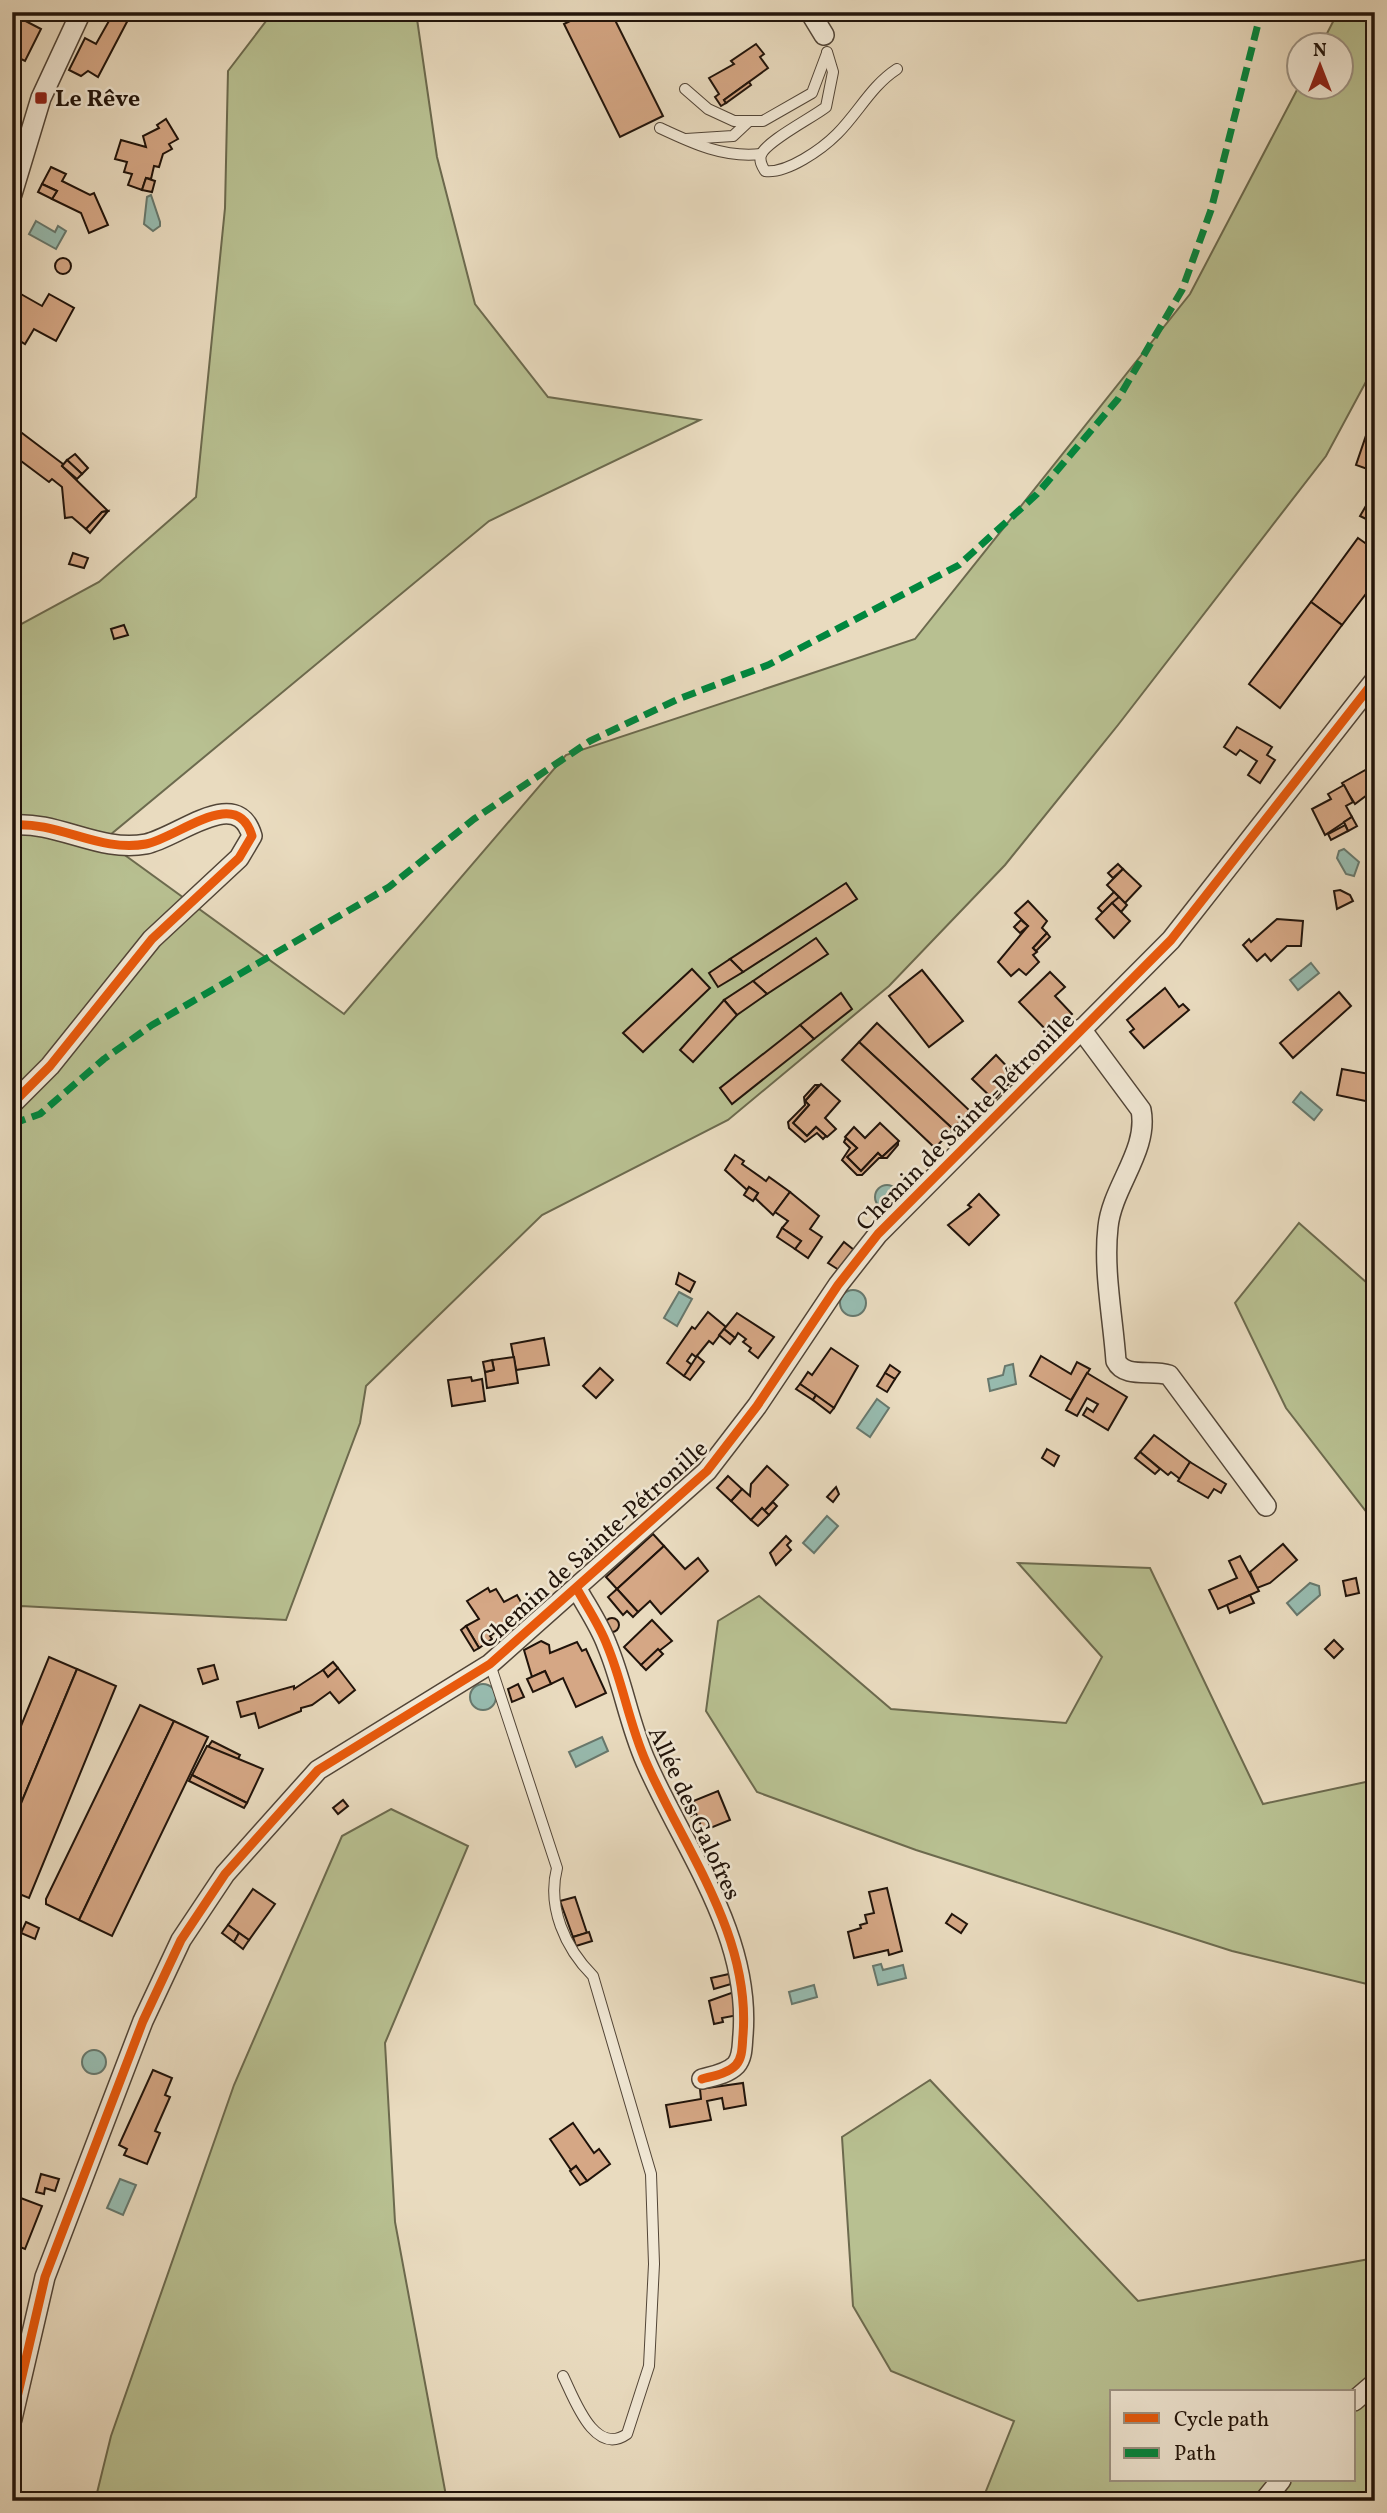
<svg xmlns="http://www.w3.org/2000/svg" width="1387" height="2513" font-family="Vollkorn,serif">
  <rect width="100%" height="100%" fill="#e9dbbf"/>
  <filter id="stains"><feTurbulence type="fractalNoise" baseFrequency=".00286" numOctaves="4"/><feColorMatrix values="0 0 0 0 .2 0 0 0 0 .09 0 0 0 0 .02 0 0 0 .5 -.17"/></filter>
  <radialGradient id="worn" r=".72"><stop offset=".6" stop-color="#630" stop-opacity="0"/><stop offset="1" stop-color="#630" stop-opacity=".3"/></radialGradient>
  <g fill="#b8c091" stroke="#6c6a4e" stroke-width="2" fill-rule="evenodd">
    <path d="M273,12H416L437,157L475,304L548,397L700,420L489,521L104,840L344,1014L566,755L915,639L1190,294L1299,86L1342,88V46L1321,45L1338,12H1375V365L1326,456L1118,725L1005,865L889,986L728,1120L542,1215L366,1386L360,1423L286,1620L21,1606L12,1611V629L99,582L196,497L225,208L228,71Z"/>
    <path d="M1299,1223L1375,1290V1523L1286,1408L1235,1303Z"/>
    <path d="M1018,1563L1150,1568L1263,1804L1375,1780V1986L1232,1951L916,1850L757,1792L706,1711L718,1621L759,1596L891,1709L1066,1723L1102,1657Z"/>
    <path d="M391,1809L468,1846L385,2043L395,2222L447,2501H95L111,2436L234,2085L342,1836Z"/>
    <path d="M930,2080L1138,2301L1375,2258V2501H982L1014,2421L891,2371L853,2306L842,2137ZM1112,2392H1354V2480H1112Z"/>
  </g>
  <g fill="#97bbaf" stroke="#67786d" stroke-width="2">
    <path d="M151,195L160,222V226L153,231L144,224L147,197Z"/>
    <path d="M36,221L55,232L58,226L66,231L56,249L29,234Z"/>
    <path d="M1344,849L1359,862L1354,876L1346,874L1337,858L1339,851Z"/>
    <path d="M1311,963L1319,973L1298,990L1290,980Z"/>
    <path d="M1301,1092L1322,1110L1314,1120L1293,1102Z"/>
    <circle cx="887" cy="1197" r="12"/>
    <circle cx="853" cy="1303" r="13"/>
    <path d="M679,1292L692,1299L677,1326L664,1318Z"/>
    <path d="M1013,1364L1016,1384L990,1391L988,1379L1003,1375L1005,1366Z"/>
    <path d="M877,1399L889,1408L870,1437L857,1428Z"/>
    <path d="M827,1516L838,1526L814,1553L803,1543Z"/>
    <path d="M1310,1583L1319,1586L1320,1595L1297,1615L1287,1603Z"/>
    <circle cx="483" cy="1697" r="13"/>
    <path d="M602,1737L608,1751L576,1767L569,1752Z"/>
    <path d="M881,1964L883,1970L903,1965L906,1978L878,1985L873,1966Z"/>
    <path d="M814,1985L817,1997L792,2004L789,1992Z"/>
    <circle cx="94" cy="2062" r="12"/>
    <path d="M120,2179L136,2185L123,2215L107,2208Z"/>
  </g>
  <g fill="#d5a785" stroke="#20130a" stroke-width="2">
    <path d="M114,12L129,18L98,77L88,71L81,76L69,70L85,38L96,44Z"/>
    <path d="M588,12H611L663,116L620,137L564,24Z"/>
    <path d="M665,12H701L700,16Z"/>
    <path d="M14,15L41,29L25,61L15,56L12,60Z"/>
    <path d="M756,44L764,54L760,57L768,68L724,100L726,103L721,106L715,97L719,94L709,78L734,64L731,61Z"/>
    <path d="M749,82L751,85L726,103L724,100Z"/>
    <path d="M166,119L178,139L169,144L172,149L163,154L159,167L154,166L151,179L146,178L142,190L128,185L132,174L124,172L127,162L115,159L121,140L146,147L143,136L159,128L157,125Z"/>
    <path d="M51,167L66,174L62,181L90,195L94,193L108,225L89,233L81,213L52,199L57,191L42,184Z"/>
    <path d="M146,178L155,181L152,192L142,190Z"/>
    <path d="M42,184L57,191L52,199L38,192Z"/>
    <circle cx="63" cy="266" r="8"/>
    <path d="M12,289L42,306L49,294L74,308L56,341L34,329L25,344L12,336Z"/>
    <path d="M1375,409V467L1373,471L1356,465Z"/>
    <path d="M18,430L63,464L62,466L108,511L102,512L86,529L72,517L65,518L62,487L52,479L49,482L13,455L15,452L12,438Z"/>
    <path d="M75,454L88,468L82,474L67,460Z"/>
    <path d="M67,460L82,474L77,479L62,466Z"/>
    <path d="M1370,499L1375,502V513L1370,521L1360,516Z"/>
    <path d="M108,511L90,533L86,529L102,512Z"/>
    <path d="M1358,538L1375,550V582L1342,625L1311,602Z"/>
    <path d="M73,553L88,558L84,568L69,564Z"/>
    <path d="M1311,602L1342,625L1280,708L1249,684Z"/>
    <path d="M124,625L128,635L114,639L111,629Z"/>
    <path d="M1237,727L1272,747L1267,755L1275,760L1260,783L1248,775L1257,761L1240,750L1236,755L1224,747Z"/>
    <path d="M1369,768L1375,774V789L1355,804L1342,783Z"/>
    <path d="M1344,785L1353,802L1346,806L1352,817L1325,835L1312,809L1331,799L1328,794Z"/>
    <path d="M1352,817L1357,826L1348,831L1344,822Z"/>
    <path d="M1345,825L1348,831L1331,840L1328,834Z"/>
    <path d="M1118,864L1123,869L1113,878L1108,873Z"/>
    <path d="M1123,869L1141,886L1125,903L1107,885Z"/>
    <path d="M846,883L857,899L743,972L730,959Z"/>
    <path d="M1340,890L1350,895L1353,901L1337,909L1334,891Z"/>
    <path d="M1114,892L1119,897L1103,913L1098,908Z"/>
    <path d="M1119,897L1127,905L1121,912L1112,903Z"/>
    <path d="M1028,901L1047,921L1042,928L1047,933L1033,948L1037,952L1033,955L1039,962L1026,975L1019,969L1011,976L998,962L1028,926L1015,913Z"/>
    <path d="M1112,903L1130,921L1114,938L1096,919Z"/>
    <path d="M1277,919L1303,921L1301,946H1287L1271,961L1265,954L1257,961L1243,945L1249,939L1251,942Z"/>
    <path d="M1021,920L1028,926L1020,933L1014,927Z"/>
    <path d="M1047,933L1050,937L1036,951L1033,948Z"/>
    <path d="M816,938L828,954L767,994L753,981Z"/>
    <path d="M730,959L743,972L718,987L709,973Z"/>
    <path d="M692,969L710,988L643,1052L623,1033Z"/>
    <path d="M922,970L963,1021L929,1047L889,996Z"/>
    <path d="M1050,972L1065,987L1055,996L1072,1014L1063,1023L1061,1021L1058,1023L1061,1026L1051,1035L1019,1002Z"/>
    <path d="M753,981L767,994L737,1015L724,1000Z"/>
    <path d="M1165,988L1179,1007L1183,1004L1189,1010L1144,1048L1130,1032L1134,1029L1127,1020Z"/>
    <path d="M1339,992L1351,1006L1293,1058L1280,1043Z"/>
    <path d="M841,993L852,1009L814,1039L800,1025Z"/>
    <path d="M724,1000L737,1015L693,1062L680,1050Z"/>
    <path d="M877,1023L970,1111L953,1129L859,1042Z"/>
    <path d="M800,1025L814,1039L732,1104L720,1088Z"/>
    <path d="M859,1042L953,1129L935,1148L842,1060Z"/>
    <path d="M996,1055L1016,1076L994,1100L972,1079Z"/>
    <path d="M1342,1069L1375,1075V1103L1337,1095Z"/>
    <path d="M821,1084L840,1101L825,1118L836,1129L827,1137L816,1127L807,1136L793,1123L809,1105L805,1101Z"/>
    <path d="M815,1085H819L805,1101L809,1105L793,1123L807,1136L816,1127L826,1136L823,1139L817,1133L805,1142L789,1128L788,1122L805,1105L804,1097Z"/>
    <path d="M880,1123L899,1141L882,1157L878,1153L861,1171L847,1157L857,1148L845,1137L854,1127L865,1138Z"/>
    <path d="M846,1138L857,1148L847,1157L861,1171L878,1153L882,1157L898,1142V1145L887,1158H879L862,1175H857L842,1160L850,1148L844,1142Z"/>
    <path d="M735,1155L744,1161L742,1164L766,1181L769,1177L790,1192L773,1215L755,1198L758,1193L749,1187L747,1190L725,1170Z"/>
    <path d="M749,1187L758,1193L753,1201L744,1195Z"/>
    <path d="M790,1192L819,1216L810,1229L822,1237L808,1258L795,1249L801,1241L782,1228L788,1221L775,1212Z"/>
    <path d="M979,1194L999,1215L969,1245L948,1225L971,1207L968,1205Z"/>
    <path d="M782,1228L801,1241L795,1249L777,1237Z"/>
    <path d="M844,1242L854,1250L839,1270L828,1263Z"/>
    <path d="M679,1273L695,1282L690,1292L676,1284Z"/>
    <path d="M708,1312L726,1327L713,1344L709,1341L696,1357L692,1354L687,1361L692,1365L684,1376L667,1363L692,1327L695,1329Z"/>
    <path d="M737,1313L774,1337L758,1358L749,1351L751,1348L743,1342L746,1339L738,1333L735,1338L724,1329Z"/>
    <path d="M724,1329L735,1338L730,1344L719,1335Z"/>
    <path d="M544,1338L549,1365L516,1370L511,1344Z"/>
    <path d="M831,1348L858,1366L834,1408L800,1384L808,1372L812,1375Z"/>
    <path d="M697,1356L704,1362L690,1380L684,1376Z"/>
    <path d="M1041,1356L1071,1374L1077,1362L1090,1369L1071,1400L1030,1376Z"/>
    <path d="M514,1357L518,1383L487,1388L485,1372L494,1370L492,1360Z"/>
    <path d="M492,1360L494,1370L485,1372L483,1362Z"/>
    <path d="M890,1365L900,1372L895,1379L885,1373Z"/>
    <path d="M600,1368L613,1380L596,1398L583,1386Z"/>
    <path d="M885,1373L895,1379L887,1392L877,1386Z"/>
    <path d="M1087,1373L1127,1397L1108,1430L1083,1415L1087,1408L1093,1412L1098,1404L1087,1398L1077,1416L1066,1410Z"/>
    <path d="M471,1377L472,1381L482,1379L485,1401L452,1406L448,1380Z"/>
    <path d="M800,1384L816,1395L813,1400L796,1389Z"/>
    <path d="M816,1395L834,1408L830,1413L813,1400Z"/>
    <path d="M1154,1435L1190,1462L1180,1479L1171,1472L1168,1475L1140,1452Z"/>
    <path d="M1047,1449L1059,1456L1054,1466L1042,1458Z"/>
    <path d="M1140,1452L1160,1469L1155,1474L1135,1458Z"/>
    <path d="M1190,1462L1226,1484L1221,1493L1214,1489L1208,1498L1178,1481Z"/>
    <path d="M767,1466L788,1485L764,1511L762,1508L751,1520L731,1501L742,1489L750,1496L751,1484Z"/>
    <path d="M728,1476L742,1489L731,1501L717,1488Z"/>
    <path d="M836,1487L839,1494L833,1502L827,1497Z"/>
    <path d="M773,1502L777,1506L769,1515L764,1511Z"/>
    <path d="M762,1508L769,1515L758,1526L751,1520Z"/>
    <path d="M653,1534L664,1546L617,1589L606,1577Z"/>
    <path d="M786,1536L791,1541L787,1545L791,1550L776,1565L770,1553Z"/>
    <path d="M1283,1544L1297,1560L1270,1583L1257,1588L1250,1572Z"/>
    <path d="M664,1546L685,1569L698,1558L708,1571L661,1614L650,1601L638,1612L617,1589Z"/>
    <path d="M1240,1556L1259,1591L1218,1609L1209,1590L1237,1578L1229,1561Z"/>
    <path d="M1356,1578L1359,1593L1346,1596L1343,1581Z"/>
    <path d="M488,1588L490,1592L496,1589L504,1602L517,1595L525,1609L498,1627L499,1630L490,1636L492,1639L479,1648L466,1626L479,1619L467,1601Z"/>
    <path d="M617,1589L638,1612L633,1617L627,1611L623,1615L608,1597Z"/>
    <path d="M1250,1595L1254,1603L1230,1613L1227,1605Z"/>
    <circle cx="612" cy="1625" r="7"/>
    <path d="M652,1620L672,1641L641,1665L624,1647Z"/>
    <path d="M466,1626L479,1648L474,1651L461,1630Z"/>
    <path d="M1334,1640L1343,1649L1334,1658L1325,1649Z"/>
    <path d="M541,1641L549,1645L550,1653L577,1642L582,1651L586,1649L606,1693L576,1707L563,1678L551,1684L545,1671L532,1677L524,1650Z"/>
    <path d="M658,1649L663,1654L646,1670L641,1665Z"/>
    <path d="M49,1657L77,1669L12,1825V1748Z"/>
    <path d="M333,1662L338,1668L328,1677L323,1670Z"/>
    <path d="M214,1665L218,1679L203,1684L198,1669Z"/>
    <path d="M338,1668L355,1690L339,1703L330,1692L312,1705L301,1708V1711L259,1728L255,1713L241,1717L237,1702L294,1686V1689L323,1670L328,1677Z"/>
    <path d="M77,1669L116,1686L29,1898L12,1891V1825Z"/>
    <path d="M545,1671L551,1684L533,1692L527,1679Z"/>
    <path d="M518,1684L524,1697L512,1702L508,1689Z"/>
    <path d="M140,1705L174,1721L79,1920L46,1904V1899Z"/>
    <path d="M174,1721L208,1737L112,1936L79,1920Z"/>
    <path d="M212,1741L240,1755L237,1761L208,1747Z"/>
    <path d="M207,1746L263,1769L247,1803L192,1775Z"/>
    <path d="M192,1775L247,1803L244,1808L189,1781Z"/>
    <path d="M718,1791L730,1820L703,1831L696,1813L691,1816L686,1804Z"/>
    <path d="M343,1800L348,1806L338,1814L333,1808Z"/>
    <path d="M887,1888L902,1951L889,1955L888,1950L854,1958L848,1932L861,1928L860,1925L867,1923L865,1915L874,1913L869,1892Z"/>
    <path d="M253,1889L275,1904L249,1940L228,1925Z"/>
    <path d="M575,1897L587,1933L573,1937L560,1901Z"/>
    <path d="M952,1914L967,1924L961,1933L946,1923Z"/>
    <path d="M26,1922L39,1928L35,1939L21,1933Z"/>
    <path d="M228,1925L239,1933L234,1942L222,1933Z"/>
    <path d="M589,1932L592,1941L576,1946L573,1937Z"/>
    <path d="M239,1933L249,1940L243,1949L234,1942Z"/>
    <path d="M729,1974L731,1984L714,1989L711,1978Z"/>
    <path d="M734,1992L738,2015L722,2018L723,2022L714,2024L709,2001Z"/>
    <path d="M153,2070L172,2078L165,2095L170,2097L155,2131L160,2133L147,2164L124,2155L127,2149L119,2145Z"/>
    <path d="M743,2083L746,2105L724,2109L722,2098L707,2101L711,2120L670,2127L666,2105L701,2099L700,2089Z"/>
    <path d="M573,2123L594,2153L599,2149L610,2164L587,2181L576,2166L571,2170L550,2139Z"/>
    <path d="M1372,2140H1375V2175L1369,2174Z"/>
    <path d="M576,2166L587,2181L580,2185L570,2171Z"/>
    <path d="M41,2174L59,2179L55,2191L45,2188L44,2194L36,2192Z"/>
    <path d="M18,2197L42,2206L25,2249L12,2244L17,2230L12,2228V2212Z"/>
    <path d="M12,2306L19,2307L13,2336H12Z"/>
  </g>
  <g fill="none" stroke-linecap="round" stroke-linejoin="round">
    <defs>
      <g id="lane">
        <path d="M827,52L833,72L826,107C812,118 766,141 761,155C759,161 762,166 765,171C787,174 822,149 837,134C859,112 871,86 897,69"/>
        <path d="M685,89L708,109L734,121H763L812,93L827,53"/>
        <path d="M660,128C694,144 724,158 761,154"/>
        <path d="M686,139L733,136L749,121"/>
        <path d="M490,1664L557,1868C547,1907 565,1948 593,1976L651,2174L654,2264L649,2366L627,2434C594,2457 574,2398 563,2376"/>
      </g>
      <g id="street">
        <path d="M810,12L824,35"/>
        <path d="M12,194L41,98L81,12"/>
        <path d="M12,825C58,821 100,853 146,844C179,837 237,785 252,836L239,858L152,939L50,1066L12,1104"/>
        <path d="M1081,1029L1141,1110C1149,1150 1112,1187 1108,1227C1103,1270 1113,1318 1116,1361C1125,1379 1152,1369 1169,1375L1266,1506"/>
        <path d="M577,1589C587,1607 600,1626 607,1645C623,1683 629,1724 646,1762C684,1849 751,1935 743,2035C742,2045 743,2057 736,2065C727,2074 713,2076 702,2079"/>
        <path d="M1354,2401L1375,2383"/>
        <path d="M12,2419L45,2277L143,2021L181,1940L225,1874L318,1770L490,1664L707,1471L757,1406L838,1285L878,1234L1171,940L1375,680"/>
        <path d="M1264,2501L1281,2480"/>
      </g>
    </defs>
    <use href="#lane" stroke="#524537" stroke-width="12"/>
    <use href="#street" stroke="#524537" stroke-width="22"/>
    <use href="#lane" stroke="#f1e8d5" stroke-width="10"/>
    <use href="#street" stroke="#f1e8d5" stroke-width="19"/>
    <path stroke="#00873e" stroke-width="7" stroke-dasharray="14 7" stroke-linecap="butt" d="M12,1124L40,1114L104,1059L152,1025L389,887L474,819L590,741L676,700L768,665L959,565L1037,494L1118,399L1182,290L1211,210L1261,12"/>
    <defs>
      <g id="cycleway">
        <path d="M12,825C58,821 100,853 146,844C179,837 237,785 252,836L239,858L152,939L50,1066L12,1104"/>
        <path d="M577,1589C587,1607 600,1626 607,1645C623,1683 629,1724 646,1762C684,1849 751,1935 743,2035C742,2045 743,2057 736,2065C727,2074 713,2076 702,2079"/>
        <path d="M12,2419L45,2277L143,2021L181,1940L225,1874L318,1770L490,1664L707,1471L757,1406L838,1285L878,1234L1171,940L1375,680"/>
      </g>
    </defs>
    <use href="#cycleway" stroke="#f1e8d5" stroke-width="13"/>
    <use href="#cycleway" stroke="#e8590c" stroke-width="9"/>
  </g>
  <rect fill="#8f2418" stroke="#f1e8d5" stroke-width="2.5" x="34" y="91" width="14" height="14" rx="3.5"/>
  <g text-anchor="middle" stroke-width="5" stroke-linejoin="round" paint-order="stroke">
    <g font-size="24" font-weight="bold" fill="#20130a" stroke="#f1e8d5" text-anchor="start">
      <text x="55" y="106">Le Rêve</text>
    </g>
    <g font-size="24" fill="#20130a" stroke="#f1e8d5">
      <text transform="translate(965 1121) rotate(-45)" y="8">Chemin de Sainte-Pétronille</text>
      <text transform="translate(593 1544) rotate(-42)" y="8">Chemin de Sainte-Pétronille</text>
      <text transform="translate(695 1813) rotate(65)" y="8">Allée des Galofres</text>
    </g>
  </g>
  <rect width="1387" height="2513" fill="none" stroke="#e9dbbf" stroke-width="42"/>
  <rect x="14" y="14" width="1359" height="2485" fill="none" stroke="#20130a" stroke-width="3.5"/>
  <rect x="21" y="21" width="1345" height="2471" fill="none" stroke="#20130a" stroke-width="2"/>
  <rect x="1110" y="2390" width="245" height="91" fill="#f1e8d5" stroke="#9d9384" stroke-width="2"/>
  <rect x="1124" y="2413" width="35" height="10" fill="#e8590c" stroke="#9d9384" stroke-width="2"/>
  <text x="1174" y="2426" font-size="21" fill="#20130a">Cycle path</text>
  <rect x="1124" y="2448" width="35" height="10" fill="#00873e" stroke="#9d9384" stroke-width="2"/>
  <text x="1174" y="2460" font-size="21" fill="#20130a">Path</text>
  <g transform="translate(1320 66)"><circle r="33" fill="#f1e8d5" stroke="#9d9384" stroke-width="2"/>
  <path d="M0-5L12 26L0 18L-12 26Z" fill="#8f2418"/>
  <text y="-10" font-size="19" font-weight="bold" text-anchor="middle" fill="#20130a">N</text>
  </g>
  <rect width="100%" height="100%" filter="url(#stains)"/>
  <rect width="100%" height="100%" fill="url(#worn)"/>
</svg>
